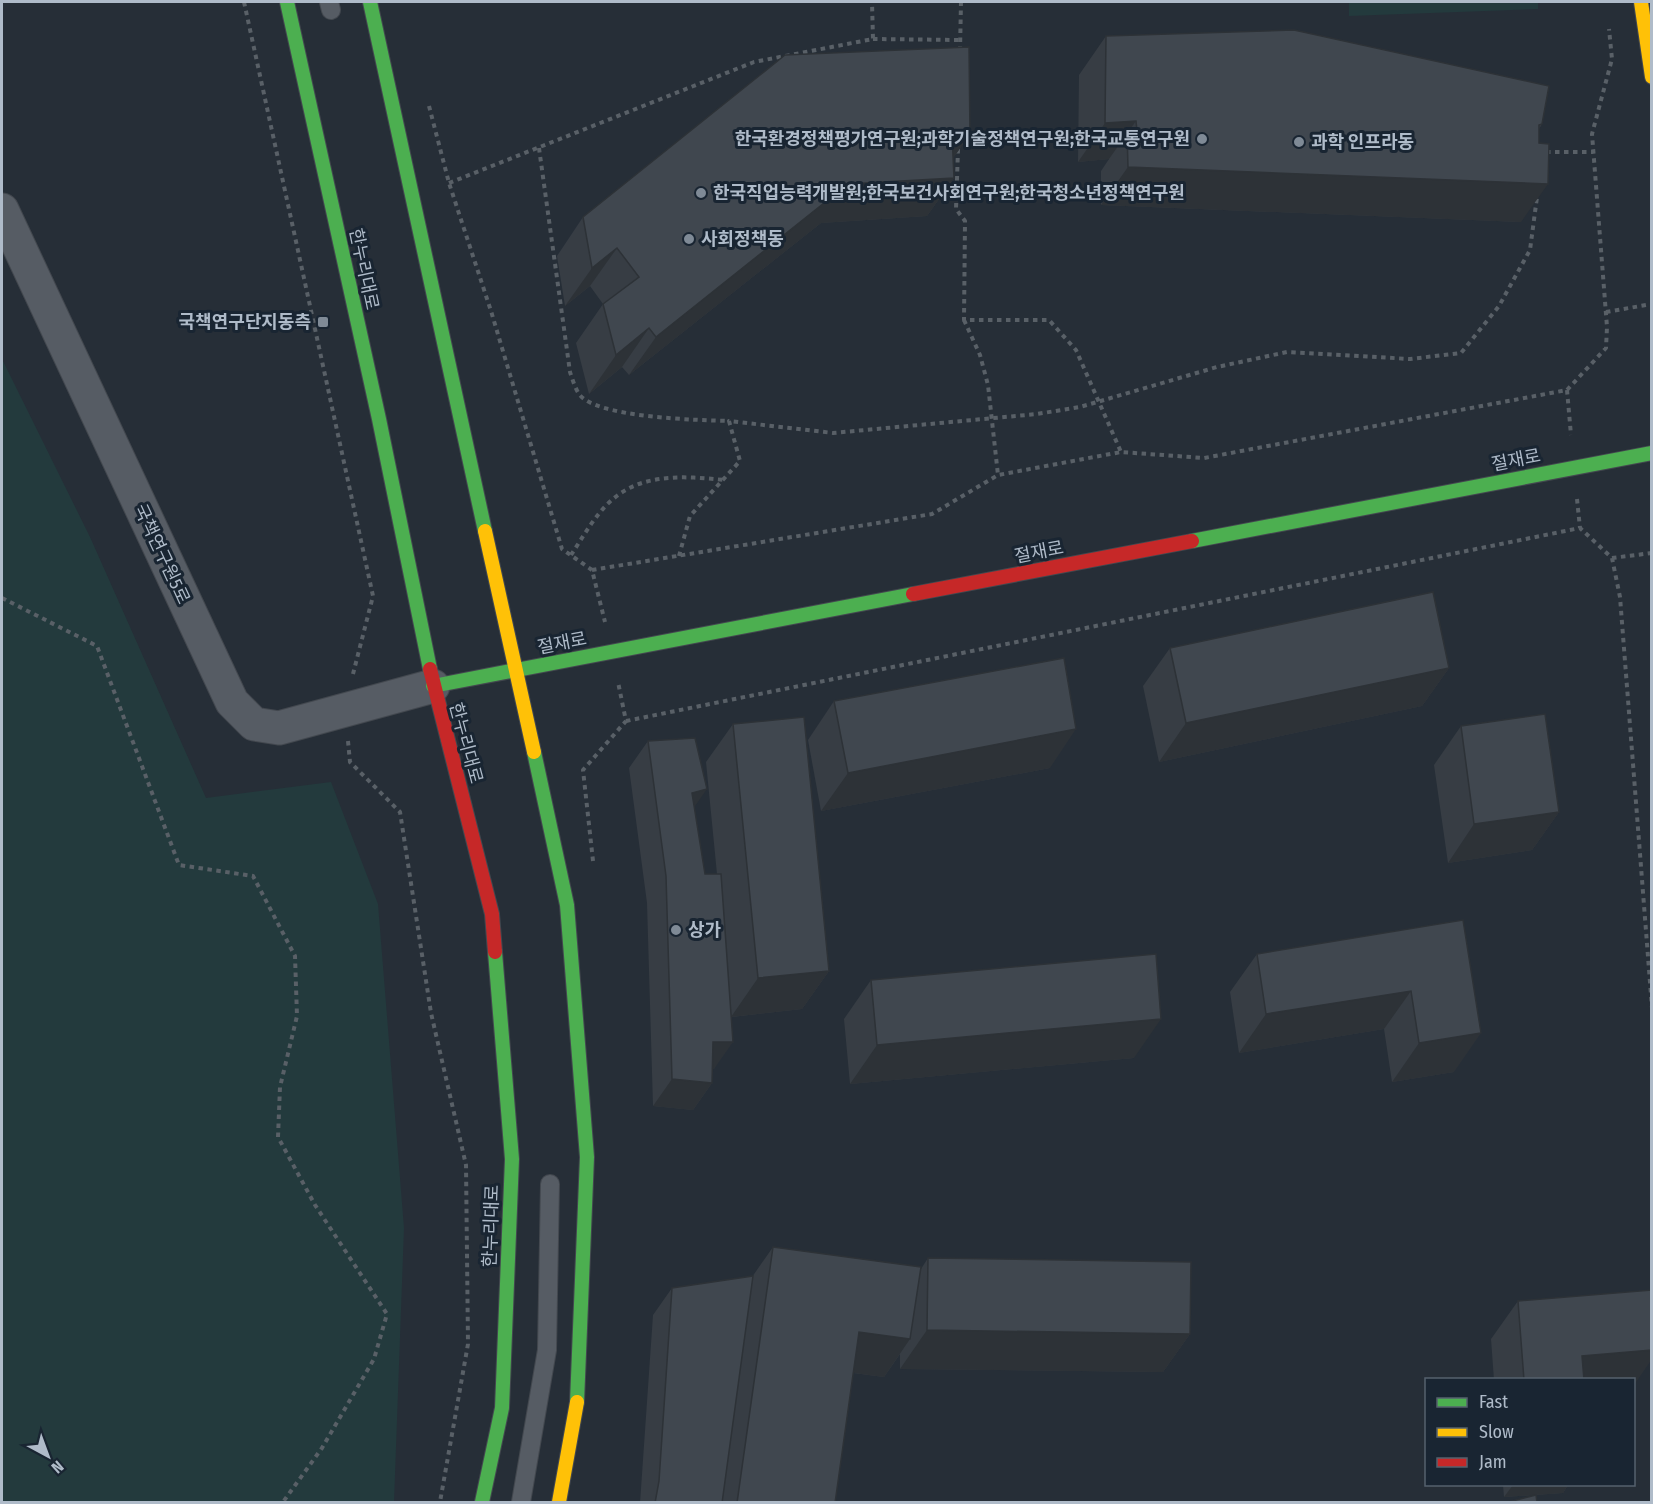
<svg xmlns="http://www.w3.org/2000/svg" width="1653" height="1504" font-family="'Fira Sans Condensed','Noto Sans KR',sans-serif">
  <rect width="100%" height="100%" fill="#262e37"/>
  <g fill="#233a3d">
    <path d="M1349,2H1538V9L1349,16Z"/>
    <path d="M2,359L90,537L206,798L331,782L378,904L404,1228L394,1502H2Z"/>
  </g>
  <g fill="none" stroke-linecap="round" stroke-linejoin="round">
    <defs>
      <g id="lane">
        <path d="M329,2L331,10"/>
        <path d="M521,1502L547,1350L550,1184"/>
      </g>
      <path id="street" d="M2,210L232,702L254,724L279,728L433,686"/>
      <g id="fast">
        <path d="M287,2L379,419L430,669"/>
        <path d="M370,2L485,531"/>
        <path d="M1192,541L1652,453"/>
        <path d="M433,686L913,594"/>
        <path d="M534,752L567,905L587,1157L577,1402"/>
        <path d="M482,1502L502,1408L512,1159L495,952"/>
      </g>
      <g id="slow">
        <path d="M1641,2L1652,77"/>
        <path d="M485,531L534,752"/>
        <path d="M559,1502L577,1402"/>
      </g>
      <g id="jam">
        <path d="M913,594L1192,541"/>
        <path d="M430,669L492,914L495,952"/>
      </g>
    </defs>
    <use href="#lane" stroke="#43484f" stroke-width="20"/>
    <use href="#street" stroke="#43484f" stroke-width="35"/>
    <use href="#fast" stroke="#43484f" stroke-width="16"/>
    <use href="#slow" stroke="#43484f" stroke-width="16"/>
    <use href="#jam" stroke="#43484f" stroke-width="16"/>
    <g stroke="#596067" stroke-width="4" stroke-dasharray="4.5 4.5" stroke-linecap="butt">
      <path d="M244,2L373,596L353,674"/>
      <path d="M873,39L960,40"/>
      <path d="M960,51L961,2"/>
      <path d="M429,106L449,183L491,311L562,549L592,570L605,622"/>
      <path d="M539,148L570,372C572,378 575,388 579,394C596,418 698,420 729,421"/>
      <path d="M958,149L956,209L965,221L964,320H1049L1076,350L1121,452"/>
      <path d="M1546,152H1593"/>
      <path d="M449,183L754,62L873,39L872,2"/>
      <path d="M1606,312L1652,304"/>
      <path d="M964,320L980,355L988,385L998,475"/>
      <path d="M1567,390L1571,435"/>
      <path d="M1577,499L1580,528"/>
      <path d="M571,555C583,537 596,513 613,499C643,473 686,476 724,480"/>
      <path d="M679,556L690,516L740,461L729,421L833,433L1037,414L1080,407L1217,367L1287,352L1410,359L1461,353L1499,306L1530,250L1537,197"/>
      <path d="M1612,558L1652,553"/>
      <path d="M592,570L932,514L998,475L1121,452L1204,458L1567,390L1606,348L1607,327L1592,134L1612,59L1609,29"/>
      <path d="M2,598L97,646L179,865L253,876L295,956L297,1016L280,1087L278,1137L315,1205L387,1314L374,1359L322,1448L283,1502"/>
      <path d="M626,721L1580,528L1612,558L1620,597L1652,1008"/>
      <path d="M348,741L350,762L400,812L431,1013L466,1165L468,1344L440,1502"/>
      <path d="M593,861L583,770L626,721L618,682"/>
    </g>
    <use href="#lane" stroke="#565c64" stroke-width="18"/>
    <use href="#street" stroke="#565c64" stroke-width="33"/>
    <use href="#fast" stroke="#4caf50" stroke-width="14"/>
    <use href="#slow" stroke="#ffc107" stroke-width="14"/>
    <use href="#jam" stroke="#c62828" stroke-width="14"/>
  </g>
  <g fill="#373d44">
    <path d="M1106,36L1542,124L1539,129L1521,222L1101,205V171L1109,159L1078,162L1079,75Z"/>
    <path d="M970,134L953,158L954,178L927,216L821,223L629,375L622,367L589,394L576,343L603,304L590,286L565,306L557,256L583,217Z"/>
    <path d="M1170,648L1449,668L1422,706L1159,762L1143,686Z"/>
    <path d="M834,701L1050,768L821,811L808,740Z"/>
    <path d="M733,724L829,971L802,1009L732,1017L714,1069H712V1083L693,1110L653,1106L647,903L629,768L648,741L694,808L705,874H717L706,762Z"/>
    <path d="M1461,726L1559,812L1532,850L1448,863L1434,765Z"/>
    <path d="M1463,920L1454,1072L1392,1082L1384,1029L1239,1053L1230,992L1257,954Z"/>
    <path d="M871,980L1134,1058L850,1084L844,1019Z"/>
    <path d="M773,1247L921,1269L928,1258L1190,1334L1163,1372L900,1369V1354L884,1377L853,1373L835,1503H640L653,1315L672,1288L752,1277Z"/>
    <path d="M1518,1301L1634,1380H1494L1491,1339Z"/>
    <path d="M1503,1485H1568L1563,1493L1504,1497Z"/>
  </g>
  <g fill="#2d3237">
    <path d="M1136,121L1109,159L1078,162L1105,123Z"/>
    <path d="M952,134H970L943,173Z"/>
    <path d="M1128,167L1548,184L1521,222L1101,205Z"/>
    <path d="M954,178L927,216L821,223L629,375L656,337L848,184Z"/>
    <path d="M617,248L590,286L565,306L592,268Z"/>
    <path d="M649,328L622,367L589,394L616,355Z"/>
    <path d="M1449,668L1422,706L1159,762L1186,723Z"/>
    <path d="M1076,729L1050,768L821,811L848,773Z"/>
    <path d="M707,789L688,816L692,793Z"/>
    <path d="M1559,812L1532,850L1448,863L1474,824Z"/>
    <path d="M829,971L802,1009L731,1017L758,978Z"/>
    <path d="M1411,991L1384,1029L1239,1053L1266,1014Z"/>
    <path d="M1161,1019L1134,1058L850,1084L877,1045Z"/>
    <path d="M1481,1033L1454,1072L1392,1082L1419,1043Z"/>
    <path d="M713,1042H733L714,1069H694Z"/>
    <path d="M672,1079L712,1083L693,1110L653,1106Z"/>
    <path d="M927,1330L1190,1334L1163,1372L900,1369Z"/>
    <path d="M859,1332L910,1339L884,1377L832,1370Z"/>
    <path d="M1652,1350V1359L1634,1385V1380H1565L1582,1356Z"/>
    <path d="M1513,1485H1568L1563,1493L1504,1497Z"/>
  </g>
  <g fill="#40474f" stroke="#2d3237" stroke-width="1.5">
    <path d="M1294,30L1549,86L1542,124L1539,125V143L1549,144L1548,184L1128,167L1127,132L1137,131L1136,121L1105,123L1106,36Z"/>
    <path d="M969,47L970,134H952L954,178L848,184L656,337L649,328L616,355L603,304L639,277L617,248L592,268L583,217L785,55Z"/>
    <path d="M1433,592L1449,668L1186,723L1170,648Z"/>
    <path d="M1064,658L1076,729L848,773L834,701Z"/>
    <path d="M1545,714L1559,812L1474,824L1461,726Z"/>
    <path d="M804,717L829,971L758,978L733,724Z"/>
    <path d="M695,738L707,789L692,793L705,874H721L733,1042H713L712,1083L672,1079L666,876L648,741Z"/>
    <path d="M1463,920L1481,1033L1419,1043L1411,991L1266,1014L1257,954Z"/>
    <path d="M1156,954L1161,1019L877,1045L871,980Z"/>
    <path d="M773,1247L921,1267L910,1339L859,1332L835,1503H737Z"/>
    <path d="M928,1258L1191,1262L1190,1334L927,1330Z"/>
    <path d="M753,1276L722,1503H655L659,1481L672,1288Z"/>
    <path d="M1652,1290V1350L1582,1356L1584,1380H1524L1518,1301Z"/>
    <path d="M1536,1495L1537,1503H1505Z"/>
  </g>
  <g fill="#7f8a96" stroke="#192532" stroke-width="2">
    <circle cx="1202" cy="139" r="6"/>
    <circle cx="1299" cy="142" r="6"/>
    <circle cx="701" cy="193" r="6"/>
    <circle cx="689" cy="239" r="6"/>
    <rect x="317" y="316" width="12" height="12" rx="3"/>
    <circle cx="676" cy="930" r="6"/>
  </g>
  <g text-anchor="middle" stroke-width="6" stroke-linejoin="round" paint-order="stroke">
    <g font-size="18" font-weight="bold" fill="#afbbc9" stroke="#192532" text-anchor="start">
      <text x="1190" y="145" text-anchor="end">한국환경정책평가연구원;과학기술정책연구원;한국교통연구원</text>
      <text x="1311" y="148">과학 인프라동</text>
      <text x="713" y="199">한국직업능력개발원;한국보건사회연구원;한국청소년정책연구원</text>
      <text x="701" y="245">사회정책동</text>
      <text x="311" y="328" text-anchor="end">국책연구단지동측</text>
      <text x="688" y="936">상가</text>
    </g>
    <g font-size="18" fill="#afbbc9" stroke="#192532">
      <text transform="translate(364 269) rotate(78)" y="6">한누리대로</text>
      <text transform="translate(1516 460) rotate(-11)" y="6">절재로</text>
      <text transform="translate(1039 552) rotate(-11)" y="6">절재로</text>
      <text transform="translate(162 554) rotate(65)" y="6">국책연구원5로</text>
      <text transform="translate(562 643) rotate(-11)" y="6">절재로</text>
      <text transform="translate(466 743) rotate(75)" y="6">한누리대로</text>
      <text transform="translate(491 1226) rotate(-88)" y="6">한누리대로</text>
    </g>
  </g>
  <rect width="1653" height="1504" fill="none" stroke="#afbbc9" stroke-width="6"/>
  <rect x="1425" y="1378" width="210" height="108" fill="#192532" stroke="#55616e" stroke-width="1.5"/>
  <rect x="1437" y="1398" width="30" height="9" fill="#4caf50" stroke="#55616e" stroke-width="1.5"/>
  <text x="1479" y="1408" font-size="18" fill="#afbbc9">Fast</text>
  <rect x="1437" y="1428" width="30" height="9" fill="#ffc107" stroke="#55616e" stroke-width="1.5"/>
  <text x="1479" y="1438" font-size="18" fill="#afbbc9">Slow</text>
  <rect x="1437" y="1458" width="30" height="9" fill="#c62828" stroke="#55616e" stroke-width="1.5"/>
  <text x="1479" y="1468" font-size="18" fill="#afbbc9">Jam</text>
  <g transform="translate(48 1456) rotate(139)" stroke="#192532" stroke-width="4.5" paint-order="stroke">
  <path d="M0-4.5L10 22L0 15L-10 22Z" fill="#afbbc9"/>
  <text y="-9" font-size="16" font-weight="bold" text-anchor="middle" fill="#afbbc9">N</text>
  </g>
</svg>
